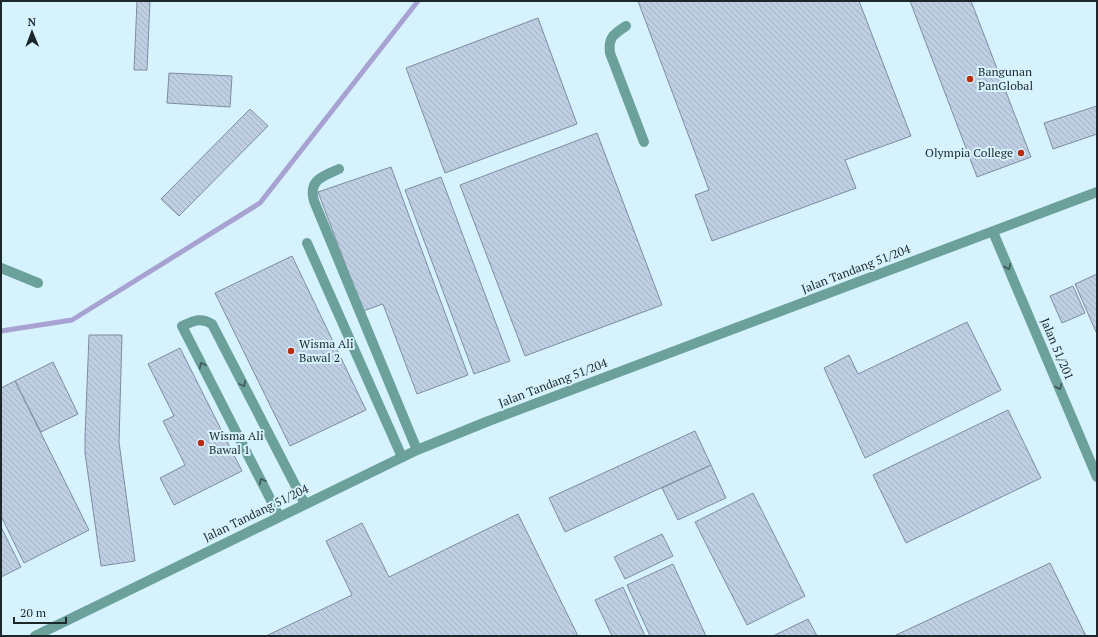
<svg xmlns="http://www.w3.org/2000/svg" width="1098" height="637" font-family="'PT Serif',serif">
  <defs>
    <pattern id="building-back-hatch" width="6" height="6" patternUnits="userSpaceOnUse"><rect width="6" height="6" fill="#bfcfe3"/><path d="M-1 5l2 2M0 0l6 6M5-1l2 2" fill="none" stroke="#a4b2c3"/></pattern>
  </defs>
  <rect width="100%" height="100%" fill="#d6f3fd"/>
  <g fill="none" stroke-linecap="round" stroke-linejoin="round">
    <path stroke="#a8a2d2" stroke-width="5" d="M1,331L72,320L260,203L418,1"/>
  </g>
  <g fill="url(#building-back-hatch)" stroke="#7e8da0">
    <path d="M137,1H150L147,70H134Z"/>
    <path d="M638,1H859L911,136L845,160L856,188L712,241L695,195L709,190Z"/>
    <path d="M910,1H971L1031,157L977,177Z"/>
    <path d="M538,18L577,124L445,173L406,68Z"/>
    <path d="M169,73L232,76L230,107L167,103Z"/>
    <path d="M1097,106V134L1053,149L1044,123Z"/>
    <path d="M250,109L268,126L179,216L161,199Z"/>
    <path d="M597,133L662,305L525,356L460,185Z"/>
    <path d="M391,167L468,375L417,394L383,304L363,311L318,192Z"/>
    <path d="M441,177L510,361L474,374L405,190Z"/>
    <path d="M292,256L366,410L290,446L215,293Z"/>
    <path d="M1097,274V334L1075,284Z"/>
    <path d="M1073,286L1085,313L1062,323L1050,296Z"/>
    <path d="M967,322L1001,390L865,458L824,368L849,355L858,374Z"/>
    <path d="M89,335H122L119,442L135,561L101,566L85,453V437Z"/>
    <path d="M180,348L242,471L174,505L160,478L185,465L163,421L174,416L148,364Z"/>
    <path d="M53,362L78,414L41,432L15,381Z"/>
    <path d="M15,381L89,530L24,563L1,516V388Z"/>
    <path d="M1008,410L1041,478L906,543L873,475Z"/>
    <path d="M695,431L711,465L565,532L549,498Z"/>
    <path d="M711,465L726,498L678,520L662,488Z"/>
    <path d="M753,493L805,596L747,625L695,522Z"/>
    <path d="M518,514L578,636H266L352,595L326,541L362,523L389,577Z"/>
    <path d="M1,527L21,567L1,577Z"/>
    <path d="M662,534L673,556L625,579L614,557Z"/>
    <path d="M1050,563L1086,636H894Z"/>
    <path d="M673,564L706,636H650L627,585Z"/>
    <path d="M623,587L645,636H612L595,600Z"/>
    <path d="M808,619L817,636H773Z"/>
  </g>
  <g fill="none" stroke-linecap="round" stroke-linejoin="round">
    <g stroke="#6ba19a" stroke-width="10">
      <path d="M626,26C614,34 608,37 610,53L644,142"/>
      <path d="M339,169C323,176 308,180 314,201L417,450"/>
      <path d="M993,232L1097,477"/>
      <path d="M307,243L402,457"/>
      <path d="M1,268L38,283"/>
      <path d="M279,516L182,326C194,321 200,317 212,324L305,504"/>
      <path d="M35,636L417,450L486,422L1097,192"/>
    </g>
  </g>
  <defs><path id="oneway-chevron" d="M-2-3.5L2.5 0L-2 3.5" fill="none" stroke-width="1.6" stroke-linecap="round" stroke-linejoin="round"/></defs>
  <g stroke="#3c5857">
    <use href="#oneway-chevron" transform="translate(1008 267) rotate(67)"/>
    <use href="#oneway-chevron" transform="translate(202 365) rotate(-117)"/>
    <use href="#oneway-chevron" transform="translate(243 384) rotate(62)"/>
    <use href="#oneway-chevron" transform="translate(1059 387) rotate(67)"/>
    <use href="#oneway-chevron" transform="translate(262 481) rotate(-117)"/>
  </g>
  <g fill="#b82d10" stroke="#d6f3fd" stroke-width="1.5">
    <circle cx="970" cy="79" r="4"/>
    <circle cx="1021" cy="153" r="4"/>
    <circle cx="291" cy="351" r="4"/>
    <circle cx="201" cy="443" r="4"/>
  </g>
  <g text-anchor="middle" stroke-width="4" stroke-linejoin="round" paint-order="stroke">
    <g font-size="12" fill="#1c272b" stroke="#d6f3fd" text-anchor="start">
      <text x="978" y="76">Bangunan<tspan x="978" dy="14">PanGlobal</tspan></text>
      <text x="1013" y="157" text-anchor="end">Olympia College</text>
      <text x="299" y="348">Wisma Ali<tspan x="299" dy="14">Bawal 2</tspan></text>
      <text x="209" y="440">Wisma Ali<tspan x="209" dy="14">Bawal 1</tspan></text>
    </g>
    <g font-size="12" fill="#1c272b" stroke="#d6f3fd">
      <text transform="translate(856 269) rotate(-21)" y="4">Jalan Tandang 51/204</text>
      <text transform="translate(1057 349) rotate(67)" y="4">Jalan 51/201</text>
      <text transform="translate(553 383) rotate(-21)" y="4">Jalan Tandang 51/204</text>
      <text transform="translate(256 513) rotate(-26)" y="4">Jalan Tandang 51/204</text>
    </g>
  </g>
  <rect width="1098" height="637" fill="none" stroke="#1c272b" stroke-width="4"/>
  <g transform="translate(32 32) rotate(359)" stroke="#d6f3fd" stroke-width="3" paint-order="stroke">
  <path d="M0-3L7 15L0 10L-7 15Z" fill="#1c272b"/>
  <text y="-6" font-size="11" font-weight="bold" text-anchor="middle" fill="#1c272b">N</text>
  </g>
  <path d="M14 617v6h52v-6" fill="none" stroke="#1c272b" stroke-width="2"/>
  <text x="20" y="617" font-size="12" fill="#1c272b" stroke="#d6f3fd" stroke-width="3" paint-order="stroke">20 m</text>
</svg>
